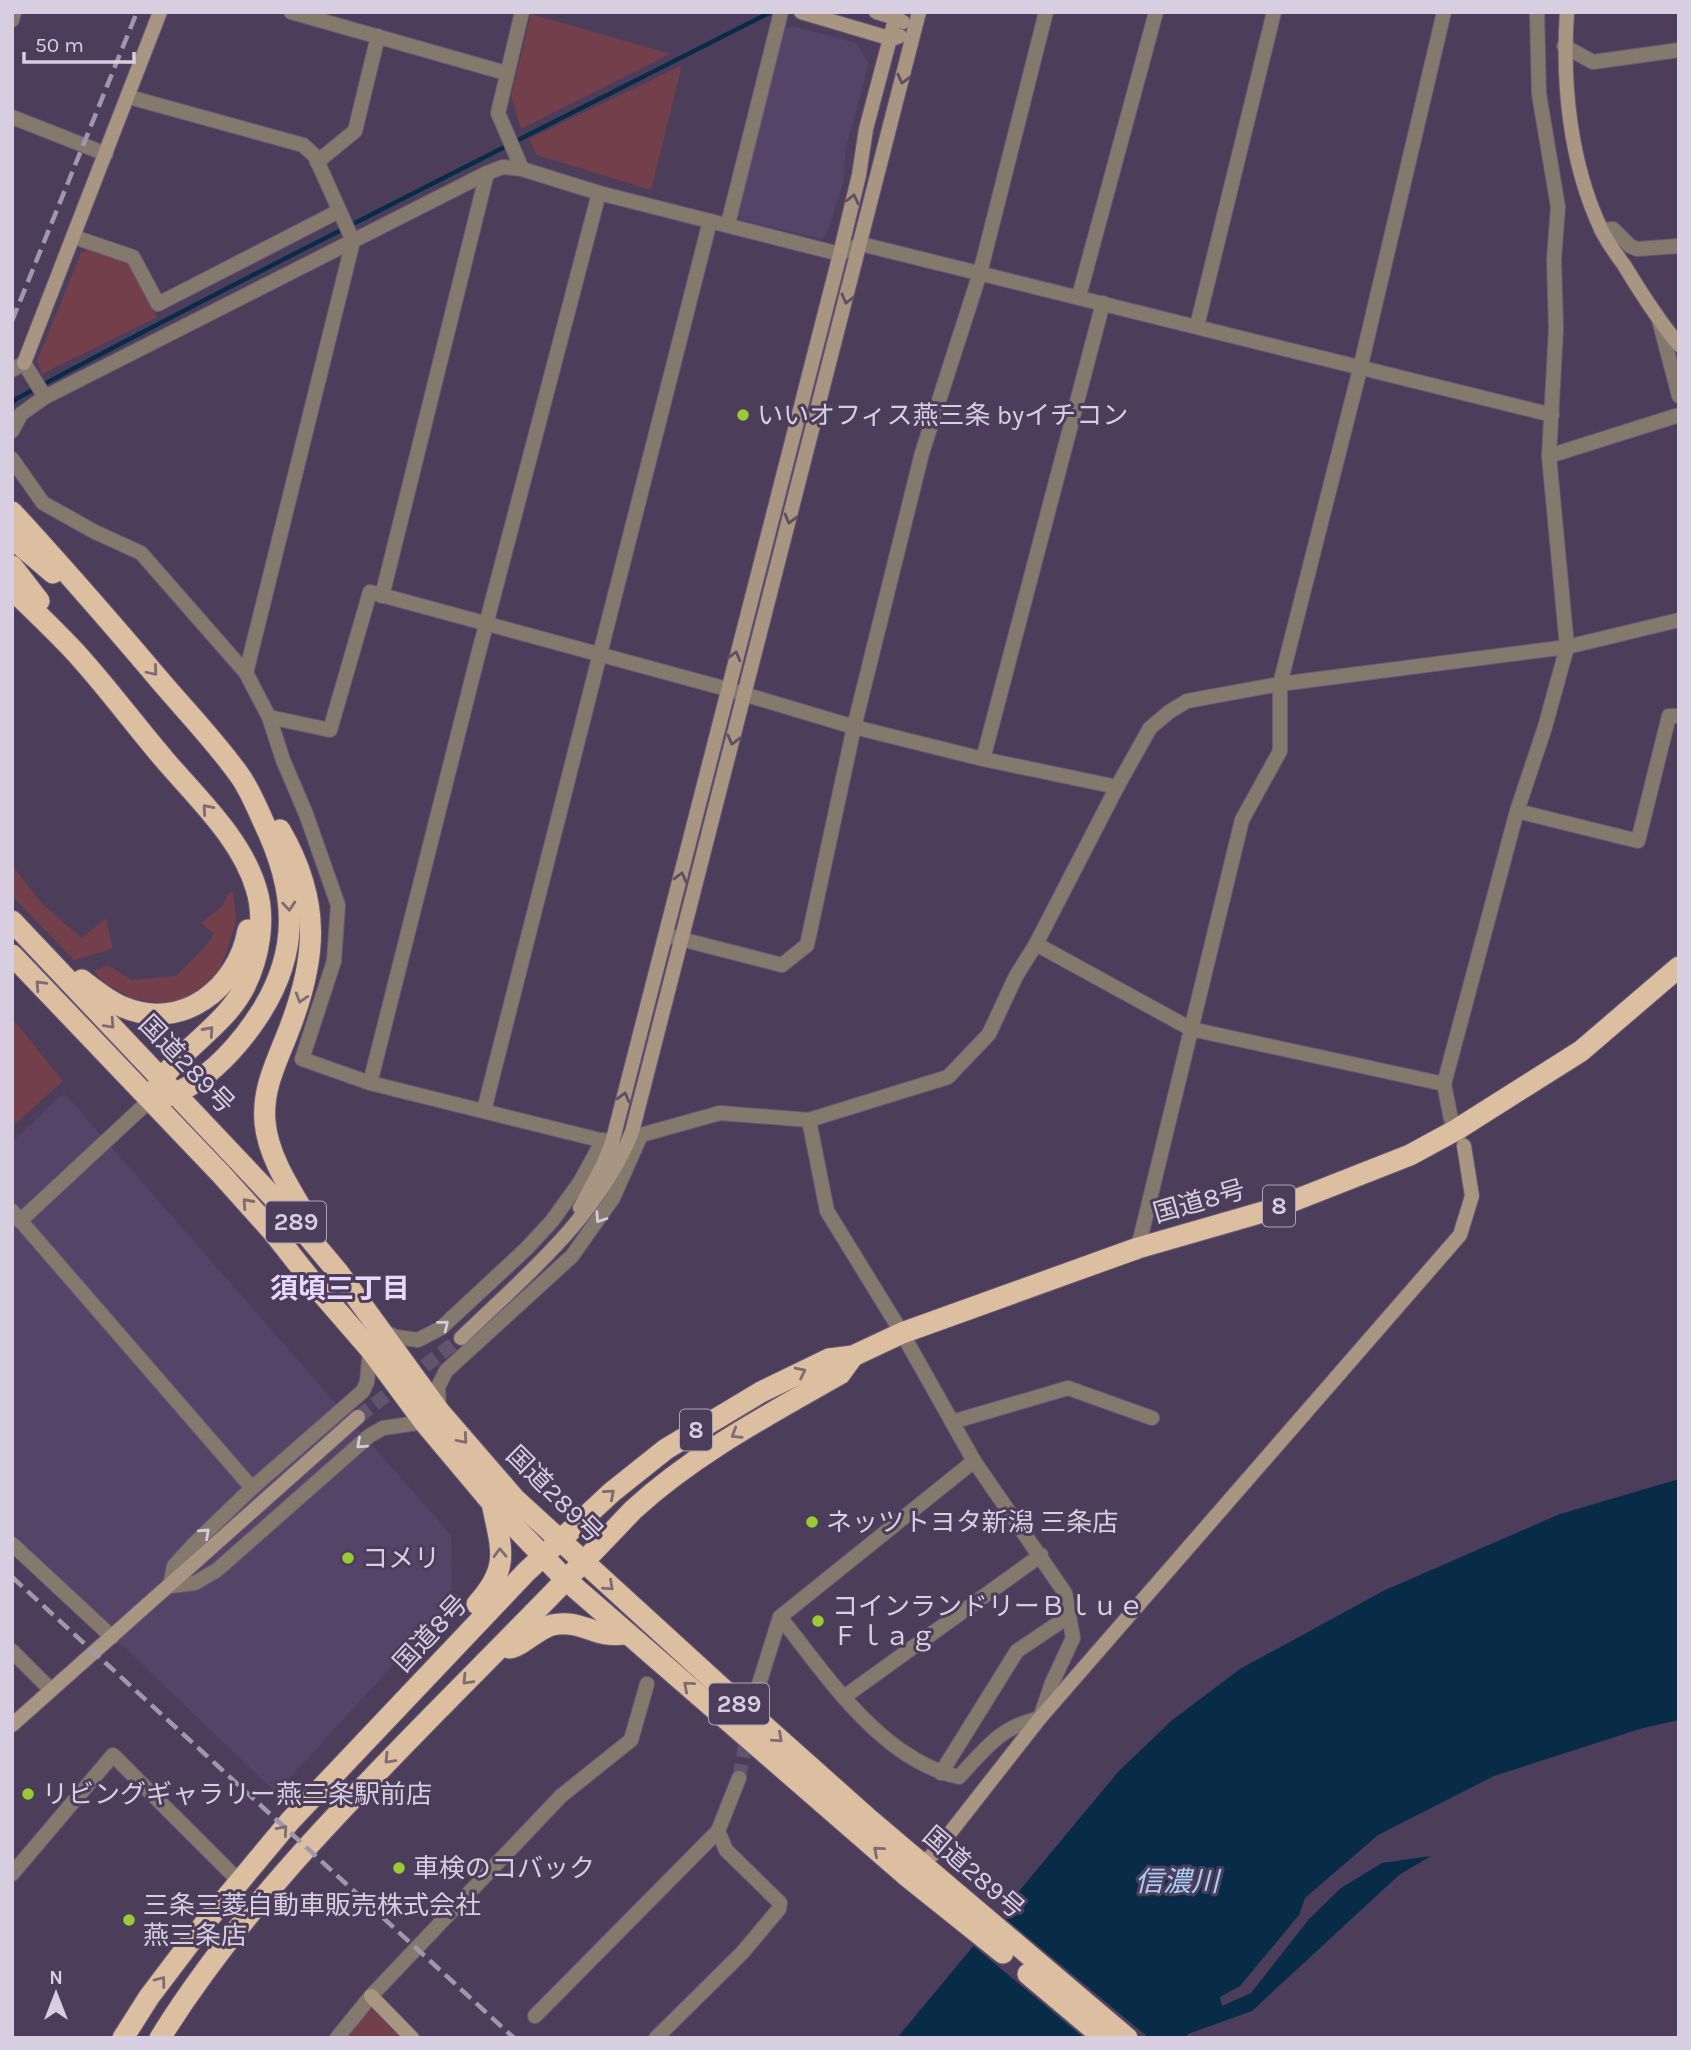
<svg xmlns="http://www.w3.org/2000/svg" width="1691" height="2050" font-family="Karla,'Noto Sans JP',sans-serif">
  <rect width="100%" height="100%" fill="#4c3e5b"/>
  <g fill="#564468">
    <path d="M792,26L856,43L869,63L846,147L843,183L826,236L821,239L742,220L736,213L783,29Z"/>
    <path d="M64,1093L451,1535L452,1600L276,1793L12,1539V1142Z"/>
  </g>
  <g fill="#723f4a">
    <path d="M531,14L670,54L521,129L511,96Z"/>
    <path d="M682,65L651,190L537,155L529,139Z"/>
    <path d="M89,249L123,258L129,263L157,317L42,374L37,361L81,253Z"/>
    <path d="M12,865L42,904L82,938L106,918L113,949L74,960L12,896Z"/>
    <path d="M233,890L236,920L229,945L219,971L202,991L172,1004L133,999L103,982L94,971L108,965L132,980L176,976L205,947L214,934L202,923L223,905L228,894Z"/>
    <path d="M12,1018L63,1081L12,1127Z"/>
    <path d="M370,2007L401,2038H346Z"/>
  </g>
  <path fill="#082c48" d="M1679,1479V1720L1643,1728L1494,1776L1378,1835L1305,1898L1299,1915L1240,1986L1220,1997L1222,2006L1251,1993L1309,1919L1341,1888L1382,1863L1431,1856L1399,1875L1252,2011L1188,2034L1186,2038H897L1118,1772L1171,1721L1240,1669L1383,1591L1560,1514Z"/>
  <path fill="#4c3e5b" d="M998,1910L1007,1920L1149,2038H1084L970,1943Z"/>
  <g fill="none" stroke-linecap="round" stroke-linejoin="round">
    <path stroke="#082c48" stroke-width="4.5" d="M12,403L16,399C266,266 519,140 771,12"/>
    <path stroke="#61546f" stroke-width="14" stroke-dasharray="14 7" stroke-linecap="butt" d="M739,1778L748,1731"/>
    <path stroke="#61546f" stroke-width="14" stroke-dasharray="14 7" stroke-linecap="butt" d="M358,1417L461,1338"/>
    <defs>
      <g id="street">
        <path d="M291,12L506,73"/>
        <path d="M12,20L14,12"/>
        <path d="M1564,46L1593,62L1679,50"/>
        <path d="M129,97L303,145L315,156L353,241L246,673"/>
        <path d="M12,117L106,154"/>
        <path d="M317,162L355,131L378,36"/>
        <path d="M522,169L498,113L522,12"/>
        <path d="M728,224L781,12"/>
        <path d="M1601,230L1613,229L1630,246L1637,249L1679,246"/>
        <path d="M74,237L133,257L158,304L339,211"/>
        <path d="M1079,296L1156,12"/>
        <path d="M1659,320L1679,396"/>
        <path d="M1197,326L1274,12"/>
        <path d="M12,370L24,363L45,397"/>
        <path d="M12,431L21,414L45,397L487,173L503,167L522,169L599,193L840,254L861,244L1552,415"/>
        <path d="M1549,456L1679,415"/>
        <path d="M12,459L43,503L95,532L141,553L246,673L269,717L283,760L306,814L338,905L334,961L302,1059L370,1083L612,1143"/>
        <path d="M382,596L487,173"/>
        <path d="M269,717L330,730L370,592L727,689L854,727L983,759L1117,787"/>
        <path d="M983,759L1103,303"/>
        <path d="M1517,811L1638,841L1669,716H1679"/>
        <path d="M669,936L782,965L807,945L854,727L922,453L980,273L1046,12"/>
        <path d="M1036,944L1191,1029L1444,1084"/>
        <path d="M370,1083L477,659L599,193"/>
        <path d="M484,1110L710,221"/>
        <path d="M632,1132L641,1135L720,1113L809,1120L948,1077L989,1034L1016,976L1036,944L1117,787L1150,728L1169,712L1187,701L1280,684L1567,647L1679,620"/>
        <path d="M1459,1136L1451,1119L1444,1084L1517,811L1545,727L1567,647L1549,456L1556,329L1554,259L1558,207L1539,94L1537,12"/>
        <path d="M12,1211L252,1488"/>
        <path d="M20,1221L149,1101"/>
        <path d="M1138,1248L1242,820L1280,751V684L1360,369L1444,12"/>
        <path d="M383,1331L396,1337L418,1340L441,1328L526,1249L552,1221L580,1182L603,1140"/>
        <path d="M370,1349L367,1382L363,1391L252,1488L194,1544L174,1566L170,1586L195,1583L217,1570L369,1436L383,1428L424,1422"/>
        <path d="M439,1410L438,1387L446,1371L572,1256L613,1198L641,1135"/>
        <path d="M952,1422L1068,1388L1152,1418"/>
        <path d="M12,1544L112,1637"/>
        <path d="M780,1617C827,1676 881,1760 959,1777C986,1748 1000,1727 1040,1718L1052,1683L1073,1638L1065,1593L974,1461L902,1333L827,1211L809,1120"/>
        <path d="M12,1651L51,1690"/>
        <path d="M755,1697L780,1617L974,1461"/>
        <path d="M844,1697L1041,1555"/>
        <path d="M941,1773L1017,1651L1069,1616"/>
        <path d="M12,1874L113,1755L239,1881"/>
        <path d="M535,2016L718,1831"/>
        <path d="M337,2038L371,1996L561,1796L631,1740L647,1684"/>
        <path d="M656,2038L742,1953L779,1909L780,1903L726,1850L718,1831L739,1778"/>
      </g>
      <g id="secondary">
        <path d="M801,12L892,39L900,36"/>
        <path d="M876,12L896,18L903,22"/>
        <path d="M1567,12C1562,84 1570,163 1601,229C1607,242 1616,254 1624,265C1641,293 1658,320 1679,345"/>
        <path d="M24,363L160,12"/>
        <path d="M580,1208L603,1165L612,1143L840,254L859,175L866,129L897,12"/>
        <path d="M461,1338C526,1275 597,1218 632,1132L919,12"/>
        <path d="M12,1725L358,1417"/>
        <path d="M922,1865L935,1852L1040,1718L1460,1235L1472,1196L1464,1146"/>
        <path d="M371,1996L412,2038"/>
      </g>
      <g id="highway">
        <path d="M12,512C60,564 106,617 152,671C181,706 214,739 240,776C250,790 257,808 264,823C297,892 301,953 257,1018C235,1051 201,1087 162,1098"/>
        <path d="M12,538L53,573"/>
        <path d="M12,566L39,601"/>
        <path d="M12,589C33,610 56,631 76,653C107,687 134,724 164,759C197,798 241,838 256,888C266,919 259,957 245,986C225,1027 177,1050 155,1090"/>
        <path d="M280,830C322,902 317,960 287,1035C276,1063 262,1090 265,1122C268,1159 295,1196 313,1228"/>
        <path d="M12,921L290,1215L338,1272L439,1411L515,1499L734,1699L870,1820L1127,2038"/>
        <path d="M12,955L221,1174L273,1232L318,1289L370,1349L424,1422L492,1503L565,1579L908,1877L1003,1953"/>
        <path d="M82,980C95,990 108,1001 123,1007C182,1032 238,988 248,930"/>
        <path d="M477,1604C511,1567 501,1548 492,1503"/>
        <path d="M509,1648C521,1647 537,1629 552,1625C573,1620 587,1630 606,1634C612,1635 621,1634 628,1634"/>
        <path d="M1028,1974L1104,2038"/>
        <path d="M123,2038L149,1997L205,1923L290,1821L526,1572L612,1492L666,1449L761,1392L829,1359L853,1356L902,1333L1138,1248L1270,1210L1410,1155L1456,1130L1581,1051L1679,967"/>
        <path d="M160,2038C236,1916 337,1813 437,1711C503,1644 569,1578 633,1510C694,1454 768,1415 840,1374L853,1356"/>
      </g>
    </defs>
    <use href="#street" stroke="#685b76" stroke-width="16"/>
    <use href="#secondary" stroke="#685b76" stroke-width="16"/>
    <use href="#highway" stroke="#685b76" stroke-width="23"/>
    <use href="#street" stroke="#85796d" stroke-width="14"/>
    <use href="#secondary" stroke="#a89582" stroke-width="14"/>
    <use href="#highway" stroke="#dcbea0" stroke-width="21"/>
    <g stroke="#a197ad" stroke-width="4.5" stroke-dasharray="14 7" stroke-linecap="butt">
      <path d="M12,321L137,12"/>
      <path d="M12,1577L514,2038"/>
    </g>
  </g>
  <defs><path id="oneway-chevron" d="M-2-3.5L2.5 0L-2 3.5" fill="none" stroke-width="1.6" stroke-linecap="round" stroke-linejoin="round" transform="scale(1.75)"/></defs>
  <g stroke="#5e4f63">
    <use href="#oneway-chevron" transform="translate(903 79) rotate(104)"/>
    <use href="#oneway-chevron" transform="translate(853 199) rotate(-77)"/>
    <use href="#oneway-chevron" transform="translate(847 299) rotate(105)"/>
    <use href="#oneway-chevron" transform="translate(790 519) rotate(105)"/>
    <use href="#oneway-chevron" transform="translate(735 656) rotate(-75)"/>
    <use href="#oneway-chevron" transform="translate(733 740) rotate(104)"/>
    <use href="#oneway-chevron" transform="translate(681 877) rotate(-76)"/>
    <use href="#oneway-chevron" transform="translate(624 1097) rotate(-75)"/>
  </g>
  <g stroke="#7e6b73">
    <use href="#oneway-chevron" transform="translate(153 671) rotate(50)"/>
    <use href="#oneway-chevron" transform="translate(207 809) rotate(-131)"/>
    <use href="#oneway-chevron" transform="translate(289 906) rotate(85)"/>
    <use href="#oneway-chevron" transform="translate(40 985) rotate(-133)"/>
    <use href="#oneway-chevron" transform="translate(301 998) rotate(107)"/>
    <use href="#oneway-chevron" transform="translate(110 1024) rotate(47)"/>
    <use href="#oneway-chevron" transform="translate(209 1031) rotate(-48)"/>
    <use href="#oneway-chevron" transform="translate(247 1203) rotate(-132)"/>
    <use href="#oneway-chevron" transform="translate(801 1372) rotate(-26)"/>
    <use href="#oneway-chevron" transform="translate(736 1434) rotate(148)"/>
    <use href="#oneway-chevron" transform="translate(463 1439) rotate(49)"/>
    <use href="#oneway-chevron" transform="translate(610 1494) rotate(-41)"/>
    <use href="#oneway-chevron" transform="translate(500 1553) rotate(-92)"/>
    <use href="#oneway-chevron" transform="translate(609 1586) rotate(42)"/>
    <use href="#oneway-chevron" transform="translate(467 1680) rotate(134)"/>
    <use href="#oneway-chevron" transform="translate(688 1686) rotate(-139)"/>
    <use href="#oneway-chevron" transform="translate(778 1738) rotate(42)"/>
    <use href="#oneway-chevron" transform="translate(389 1759) rotate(134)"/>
    <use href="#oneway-chevron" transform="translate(283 1830) rotate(-49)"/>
    <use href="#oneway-chevron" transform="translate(878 1851) rotate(-139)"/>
    <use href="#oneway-chevron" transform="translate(161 1981) rotate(-53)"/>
  </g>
  <g stroke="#d3cbdb">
    <use href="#oneway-chevron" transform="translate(600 1218) rotate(124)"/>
    <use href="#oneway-chevron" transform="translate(444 1325) rotate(-39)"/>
    <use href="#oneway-chevron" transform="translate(361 1444) rotate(138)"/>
    <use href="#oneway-chevron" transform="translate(205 1533) rotate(-43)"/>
  </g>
  <g fill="#9acb34" stroke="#4c3e5b" stroke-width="2.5">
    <circle cx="743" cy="415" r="7"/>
    <circle cx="812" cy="1522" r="7"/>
    <circle cx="348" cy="1558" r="7"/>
    <circle cx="818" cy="1621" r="7"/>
    <circle cx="28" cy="1794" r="7"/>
    <circle cx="399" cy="1868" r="7"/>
    <circle cx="129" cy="1920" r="7"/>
  </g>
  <g text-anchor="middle" stroke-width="6" stroke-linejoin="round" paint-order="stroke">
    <g fill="#4c3e5b" stroke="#ada4b9" stroke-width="2">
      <rect x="1263" y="1185.5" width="32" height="41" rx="5"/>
      <rect x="266" y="1201.5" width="60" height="41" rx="5"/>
      <rect x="680" y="1409.5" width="32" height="41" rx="5"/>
      <rect x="709" y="1683.5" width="60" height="41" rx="5"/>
    </g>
    <g font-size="24" font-weight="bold" fill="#d7cfe1">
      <text x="1279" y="1214">8</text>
      <text x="296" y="1230">289</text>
      <text x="696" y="1438">8</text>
      <text x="739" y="1712">289</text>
    </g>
    <g font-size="26" fill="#d7cfe1" stroke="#4c3e5b" text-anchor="start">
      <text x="757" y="424">いいオフィス燕三条 byイチコン</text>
      <text x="826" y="1531">ネッツトヨタ新潟 三条店</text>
      <text x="362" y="1567">コメリ</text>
      <text x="832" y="1615">コインランドリーＢｌｕｅ<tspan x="832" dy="30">Ｆｌａｇ</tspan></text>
      <text x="42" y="1803">リビングギャラリー燕三条駅前店</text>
      <text x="413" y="1877">車検のコバック</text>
      <text x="143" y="1914">三条三菱自動車販売株式会社<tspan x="143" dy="30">燕三条店</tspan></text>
    </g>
    <g font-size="26" fill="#d7cfe1" stroke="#4c3e5b">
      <text transform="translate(187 1064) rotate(46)" y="9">国道289号</text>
      <text transform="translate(1199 1201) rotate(-16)" y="9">国道8号</text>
      <text transform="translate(555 1494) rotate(45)" y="9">国道289号</text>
      <text transform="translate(430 1633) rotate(-47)" y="9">国道8号</text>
      <text transform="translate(974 1872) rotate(41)" y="9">国道289号</text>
    </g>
    <g font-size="28" font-weight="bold" fill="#e9d8fd" stroke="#4c3e5b">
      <text x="340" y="1298">須頃三丁目</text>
    </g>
    <g font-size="28" font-style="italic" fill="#a7cff4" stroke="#4c3e5b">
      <text x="1177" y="1891">信濃川</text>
    </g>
  </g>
  <rect width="1691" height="2050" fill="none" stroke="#d7cfe1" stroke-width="28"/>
  <g transform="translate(56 1994)" stroke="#4c3e5b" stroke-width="5" paint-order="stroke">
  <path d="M0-5L12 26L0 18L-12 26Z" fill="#d7cfe1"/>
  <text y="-10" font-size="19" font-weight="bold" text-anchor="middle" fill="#d7cfe1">N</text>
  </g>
  <path d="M24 52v10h110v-10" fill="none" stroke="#d7cfe1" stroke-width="3.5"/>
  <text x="35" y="52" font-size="21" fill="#d7cfe1" stroke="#4c3e5b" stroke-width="5" paint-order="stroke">50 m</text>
</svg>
